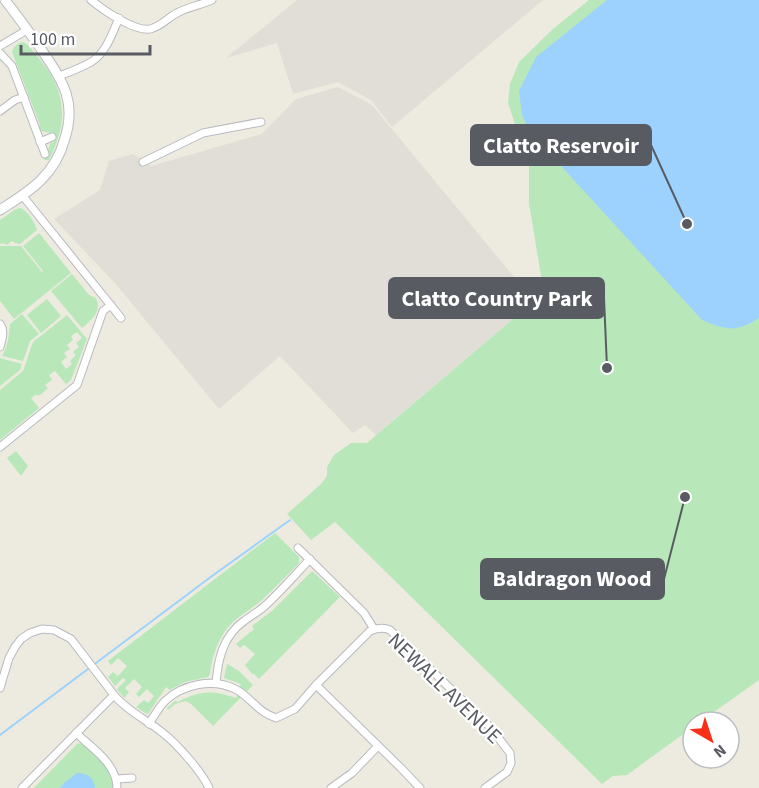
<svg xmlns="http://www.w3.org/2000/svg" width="759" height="788" font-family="'Source Sans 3',sans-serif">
  <rect width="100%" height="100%" fill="#edebdf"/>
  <g fill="#e0ded7">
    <path d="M297,0H543L392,127L371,100L338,82L293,94L277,43L226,58Z"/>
    <path d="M338,87L372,105L534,301L376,435L365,425L353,433L280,356L219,409L114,282L54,219L100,190L109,161L133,154L151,166L262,134L296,99Z"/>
  </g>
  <g fill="#b8e8b9" fill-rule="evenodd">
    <path d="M589,0H759V680L700,722H693V727L627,775L613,776L602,784L335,522L311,540L287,514L321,484L327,476V467L334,455L351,443H367L534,301L543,288L529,203V166L508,103L510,84L519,62L553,29Z"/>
    <path d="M23,42L28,45C36,55 45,65 51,75C68,105 64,130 49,160H45L41,156L47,154L50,144L54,142L52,133L41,131L38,127L40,125L12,52C14,46 17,43 23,42Z"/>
    <path d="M21,208C29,213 34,221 37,230L20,244L15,243L12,241L7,245L2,243L0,244V220L16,209Z"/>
    <path d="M39,233L71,273L14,319L0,301V246H21L42,272L43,271L23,246Z"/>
    <path d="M72,274L89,295L96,298C102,311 92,320 82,328L51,291Z"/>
    <path d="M47,299L61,316L41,333L27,315Z"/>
    <path d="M22,314L39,334L30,341L23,361L2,356C8,345 9,336 10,324Z"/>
    <path d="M67,315L87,339L71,380L66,384L55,371L49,375L52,380L45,385L48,388L40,395H35L31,398L39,408L0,440V390L23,371L33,342ZM77,332L82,338L76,343L79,347L73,352L76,355L70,361L72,364L66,369L61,362L67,357L64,353L70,349L67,345L73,340L71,336Z"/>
    <path d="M0,358L22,364L20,370L0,386Z"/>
    <path d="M16,451L28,466L21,476L7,458Z"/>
    <path d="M275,533L299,557V563C287,575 275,588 262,600C255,606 247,611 239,617C220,631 213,652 210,674L208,677L185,682L170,690L166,687L148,714L145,713L136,707L144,700L148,703L154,696L147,689L139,697L136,694L142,687L134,679L125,688L129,692L124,698L117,689L126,680L123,678L115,686L108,677L113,672L118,676L127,666L118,658L111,665L108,661Z"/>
    <path d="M312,571L340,597L259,679L254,674H252L245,665L255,654L244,645L240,648L236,644L254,629L252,626L273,610Z"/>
    <path d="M227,664L239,671L253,685L213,726L191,704L186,701L175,704L168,710L167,708L175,701L178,702C200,690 213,690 236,698L241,684L224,678Z"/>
    <path d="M82,743C96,756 114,768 114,788H34L77,744Z"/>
  </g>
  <g fill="#9dd2ff">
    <path d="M607,0H759V318C736,333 726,330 702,320L529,131L522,115L519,91L536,57Z"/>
    <path d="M77,773C87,773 94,777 95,788H60L64,783Z"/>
  </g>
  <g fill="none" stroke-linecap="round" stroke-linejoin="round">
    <path stroke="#9dd2ff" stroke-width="2" d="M0,735L212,576L290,520"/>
    <defs>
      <g id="street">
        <path d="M91,0C103,10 139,35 153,28C162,25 169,17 177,13C188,7 201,5 212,0"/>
        <path d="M0,46L27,30"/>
        <path d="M0,53L12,66L45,154"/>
        <path d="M59,76C70,72 81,68 91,62C106,53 112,34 119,18"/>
        <path d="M0,111L15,100L24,97"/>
        <path d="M40,142L52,137"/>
        <path d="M143,162L203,133L261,122"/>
        <path d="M22,195L121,318"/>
        <path d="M0,324C5,331 2,339 0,347"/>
        <path d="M0,447L77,385L103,311L111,305"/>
        <path d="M298,548L364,613L374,629"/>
        <path d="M216,683C218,659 223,636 244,621C252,615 260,611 267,604C282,590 296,574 310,559"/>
        <path d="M316,685L401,768L420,788"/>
        <path d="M0,688L9,658L15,647L21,639L30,633L42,629L54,630L71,639L114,695"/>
        <path d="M149,724C154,716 159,707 165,701C183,684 213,678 235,689C250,696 257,712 276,718L295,709L316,685L370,631C377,628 383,627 390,630L490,727L510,753L511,763L507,772L485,788"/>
        <path d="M76,733C92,748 117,764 117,788"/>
        <path d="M117,779L132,778"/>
        <path d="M22,788L114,695C127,711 147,720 163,733C177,744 202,772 209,788"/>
        <path d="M331,788L352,773L378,746"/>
      </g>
      <path id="secondary" d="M0,210C14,201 29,192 41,180C52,169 60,156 64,141C77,104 64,82 43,52C31,34 18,17 5,0"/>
    </defs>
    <use href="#street" stroke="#b8bac0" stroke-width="9"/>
    <use href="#secondary" stroke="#b8bcc3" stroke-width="11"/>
    <use href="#street" stroke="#fff" stroke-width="7"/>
    <use href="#secondary" stroke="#fff" stroke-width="9"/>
  </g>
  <g text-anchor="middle" stroke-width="4.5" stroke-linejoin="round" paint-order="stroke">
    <g font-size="21" fill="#585c62" stroke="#fff">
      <text transform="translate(445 688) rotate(44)" y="7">NEWALL AVENUE</text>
    </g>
  </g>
  <path fill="none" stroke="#585c62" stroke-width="2" d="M687 224L651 145M607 368L604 298M685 497L664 579"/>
  <g fill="#585c62" stroke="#fff" stroke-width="2">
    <circle cx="687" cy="224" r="6"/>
    <circle cx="607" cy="368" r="6"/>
    <circle cx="685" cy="497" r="6"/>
  </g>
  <g fill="#585c62" stroke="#585c62" stroke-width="2">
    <rect x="471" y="125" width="180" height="40" rx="6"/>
    <rect x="389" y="278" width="215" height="40" rx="6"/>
    <rect x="481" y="559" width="183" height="40" rx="6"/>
  </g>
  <g font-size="22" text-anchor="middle" font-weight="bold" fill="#fff">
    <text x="561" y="153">Clatto Reservoir</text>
    <text x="497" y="306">Clatto Country Park</text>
    <text x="572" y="586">Baldragon Wood</text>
  </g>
  <g transform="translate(711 740) rotate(141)"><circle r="28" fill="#ffffff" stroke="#bcbec0" stroke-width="1.5"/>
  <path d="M0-4.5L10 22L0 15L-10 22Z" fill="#fa2f18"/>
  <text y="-9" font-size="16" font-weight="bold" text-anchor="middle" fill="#585c62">N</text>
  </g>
  <path d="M21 45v9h129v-9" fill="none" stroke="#585c62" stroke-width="3"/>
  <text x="30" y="45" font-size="18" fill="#585c62" stroke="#ffffff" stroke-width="4.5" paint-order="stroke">100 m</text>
</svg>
